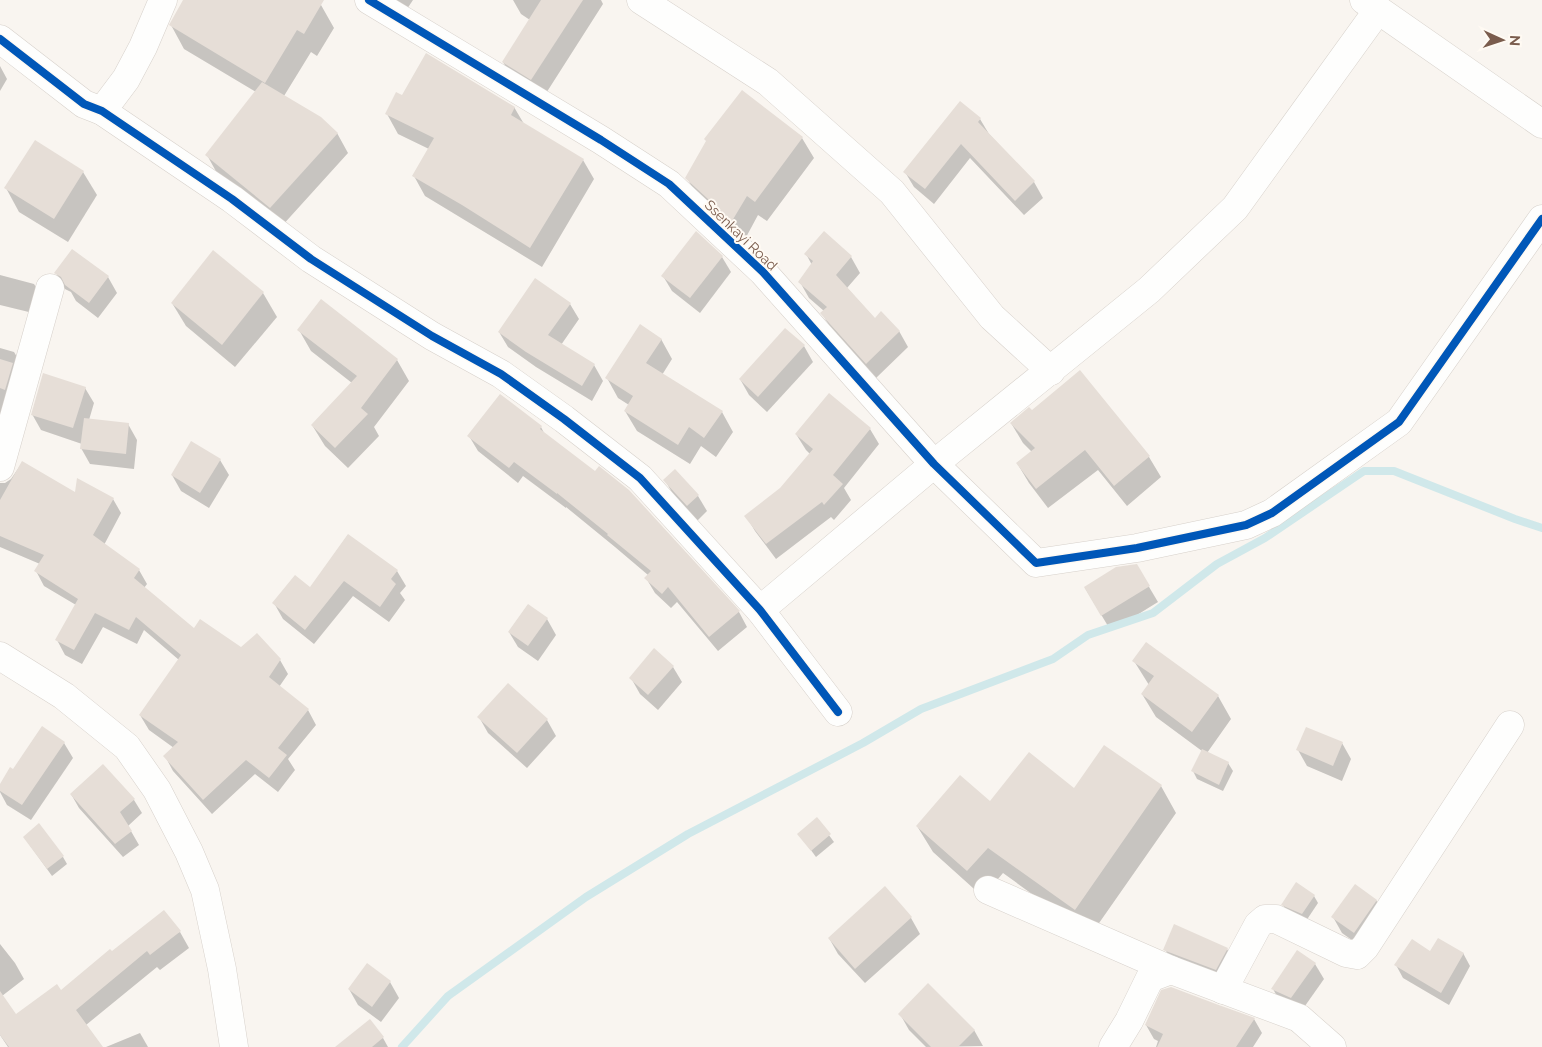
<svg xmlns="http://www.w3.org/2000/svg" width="1542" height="1047" font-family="Raleway,sans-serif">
  <rect width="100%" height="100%" fill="#f9f5f0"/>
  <g fill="#0003">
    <path d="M185,0H313L321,5L334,28L317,56L311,52L284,96L337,133L348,153L281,227L218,175L207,155L256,92L184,49L171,25Z"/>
    <path d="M387,0H413L405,12Z"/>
    <path d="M513,0H601L603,4L543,98L514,81L503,62L530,20L521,14Z"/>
    <path d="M0,66L7,79L0,91Z"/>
    <path d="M402,97L514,107L524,124L583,160L594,179L542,267L425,196L414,176L429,149L398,134L387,114Z"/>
    <path d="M980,119L989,134L1034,182L1043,198L1024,215L970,158L934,204L914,187L905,172Z"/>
    <path d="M802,138L814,158L767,221L758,215L744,241L699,199L687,178Z"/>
    <path d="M83,172L97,195L68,242L19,212L6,188Z"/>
    <path d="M824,233L851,257L860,273L847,288L875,319L899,331L908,347L875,379L831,329L822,313L824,311L809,298L800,282L812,265L806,254Z"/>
    <path d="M213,252L263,293L277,317L235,367L186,326L172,303Z"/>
    <path d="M722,257L731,272L700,313L672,291L663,276Z"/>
    <path d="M56,273L108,277L117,293L98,318L76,301L71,292L65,289Z"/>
    <path d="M0,275L34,284L42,297L37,314L0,305Z"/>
    <path d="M570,304L579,319L561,345L594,365L603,381L592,401L536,367L508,347L499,332Z"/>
    <path d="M299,330L397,360L409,381L374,427L379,436L348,468L325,446L312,425L352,383L311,351Z"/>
    <path d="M661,339L672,359L662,375L722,412L733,432L716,457L701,446L690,464L637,431L625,411L629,405L618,398L607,378Z"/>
    <path d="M804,346L813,362L767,412L749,395L740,379Z"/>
    <path d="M0,348L14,352L23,367L0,434Z"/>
    <path d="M1080,372L1149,457L1161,477L1127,506L1098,470L1048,508L1029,483L1017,463L1032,452L1023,443L1011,423L1032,411Z"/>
    <path d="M85,388L94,403L89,420L128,424L137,440L134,469L90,464L81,448L82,444L41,430L32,414Z"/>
    <path d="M541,427L545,435L739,612L747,627L718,651L677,602L671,608L655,593L646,578L648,575L615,547L566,507V508L523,476L518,483L478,451L469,436Z"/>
    <path d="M870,429L879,444L844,488L851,500L834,520L831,517L776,559L755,531L746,516L781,489L810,454L806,450L796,434Z"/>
    <path d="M220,460L229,475L209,508L181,491L172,475Z"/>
    <path d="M22,463L76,495L113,499L121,513L104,545L139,570L147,584L144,588L194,630L241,649L280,660L288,674L279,687L308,710L316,725L288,759L295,770L278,792L255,774L212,814L173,771L165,756L174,748L149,730L140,715L179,660L144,630L137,644L103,627L82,664L65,655L57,640L76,605L44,586L36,571L40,564L0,547V483H5L11,479Z"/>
    <path d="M675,470L698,496L707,511L697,521L674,496L665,480Z"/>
    <path d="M348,535L397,571L406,586L400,593L405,600L389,622L353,596L314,644L283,619L274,603L310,589Z"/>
    <path d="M1136,565L1158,602L1111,631L1085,588Z"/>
    <path d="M528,605L547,619L556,635L538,661L518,647L509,632Z"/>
    <path d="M1134,661L1218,696L1231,719L1207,753L1228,763L1233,771L1223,791L1197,779L1193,771L1202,751L1156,717L1142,694L1149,685Z"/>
    <path d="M673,667L682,682L658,710L640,694L631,678Z"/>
    <path d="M479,717L547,720L556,736L527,768L488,733Z"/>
    <path d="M64,743L73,758L31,820L7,805L0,792V786L13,771Z"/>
    <path d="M1342,743L1351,759L1342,781L1307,766L1298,750Z"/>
    <path d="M1161,786L1176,813L1090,936L1003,873L983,897L933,852L917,826L991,803L1074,790Z"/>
    <path d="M71,794L134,800L142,813L128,826L139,845L123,857L79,808Z"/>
    <path d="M817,819L834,842L816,857L799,834Z"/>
    <path d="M29,844L63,857L67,864L52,876Z"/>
    <path d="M885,888L911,918L920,934L865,983L838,954L829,938Z"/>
    <path d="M1314,896L1318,903L1306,921L1287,912L1283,905Z"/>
    <path d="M1376,900L1385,916L1363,948L1342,933L1333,917Z"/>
    <path d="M180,932L189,948L160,970L157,967L86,1025L102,1047H8L0,1035V944L15,963L24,979L2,996L16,1016L61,992L111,953Z"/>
    <path d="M1165,949H1227L1236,965L1225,985L1174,965Z"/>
    <path d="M1430,953H1463L1470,966L1449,1005L1403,978L1396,965Z"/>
    <path d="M1315,964L1324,979L1300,1013L1282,1005L1273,989Z"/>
    <path d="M367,965L390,982L399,998L381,1022L358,1005L349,989Z"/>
    <path d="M900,1014L974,1030L983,1046L926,1047L909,1030Z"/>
    <path d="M1254,1019L1262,1033L1253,1047H1156L1158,1041L1154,1039L1146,1025Z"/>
    <path d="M140,1033L148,1047H106Z"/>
    <path d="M383,1038L388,1047H337Z"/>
  </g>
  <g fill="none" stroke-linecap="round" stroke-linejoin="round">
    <path stroke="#d0e8ea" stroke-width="8" d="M402,1047L448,996L586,897L688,834L863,743L921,709L1053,659L1088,635L1153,613L1217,564L1265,538L1364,471H1394L1515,519L1542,528"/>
  </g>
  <g fill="#e6ded7">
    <path d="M183,0H324L304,34L297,30L265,83L169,25Z"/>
    <path d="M541,0H583L531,80L502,62Z"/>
    <path d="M426,53L515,107L511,115L584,159L530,248L462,205L412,176L434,138L385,114L396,92L402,95Z"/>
    <path d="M262,82L321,117L338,133L270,208L205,155Z"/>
    <path d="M742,90L803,137L755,202L747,196L732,221L685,178L706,141L704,139Z"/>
    <path d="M960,101L981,118L978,122L1035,181L1015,201L961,144L925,189L903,172Z"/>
    <path d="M35,140L84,171L54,219L4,188Z"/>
    <path d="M696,231L723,256L690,298L661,276Z"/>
    <path d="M824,231L852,256L836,275L875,318L881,311L900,331L866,364L820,313L827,307L798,282L813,261L804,254Z"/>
    <path d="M72,249L109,276L89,303L65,285L61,277L54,273Z"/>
    <path d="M213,250L264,292L222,345L171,303Z"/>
    <path d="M535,278L571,303L548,335L595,364L582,386L526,352L498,332Z"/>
    <path d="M321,299L398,359L361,408L368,414L335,448L311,425L357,376L297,330Z"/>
    <path d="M640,324L662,339L646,363L723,411L704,438L689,427L678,445L624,411L633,396L605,378Z"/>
    <path d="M785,328L805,345L758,397L739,379Z"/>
    <path d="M0,359L13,363L5,390L0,388Z"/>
    <path d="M1080,370L1150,456L1114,486L1085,450L1036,489L1016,463L1035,448L1010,423L1029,407L1032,410Z"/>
    <path d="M43,373L86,387L73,428L31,415Z"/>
    <path d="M829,393L871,428L833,475L843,484L824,505L822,502L766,544L744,516L780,488L813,449L795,434Z"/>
    <path d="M500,394L542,426L540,429L595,471L599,466L629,490L740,611L709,637L668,587L662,594L644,578L651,571L607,535L608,534L557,493V494L514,462L509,468L467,436Z"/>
    <path d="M84,418L129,423L126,454L80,449Z"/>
    <path d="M191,441L221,459L200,493L171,475Z"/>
    <path d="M22,461L75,492L77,478L114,498L93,535L140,569L134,578L194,628L200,619L241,647L257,633L281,659L269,677L309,709L278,748L287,755L269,778L246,760L203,800L163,756L178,742L139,715L181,655L136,617L129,630L95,613L74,650L55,640L78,599L34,571L44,555L0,536V500Z"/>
    <path d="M675,469L699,495L687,506L663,480Z"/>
    <path d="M348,534L398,570L391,579L396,584L380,607L344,581L305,630L272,603L295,575L310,587Z"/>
    <path d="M1137,564L1150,586L1101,616L1084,587L1116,567Z"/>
    <path d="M528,604L548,618L528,646L508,632Z"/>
    <path d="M1146,642L1219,695L1192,732L1141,694L1154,676L1132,661Z"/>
    <path d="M654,648L674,666L648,695L629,678Z"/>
    <path d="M508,683L548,719L517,753L477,717Z"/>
    <path d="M42,726L65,742L22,805L0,791V784L10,767L13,769Z"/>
    <path d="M1306,727L1343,742L1333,766L1296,750Z"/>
    <path d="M1104,745L1162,785L1075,910L988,848L967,871L916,826L960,775L990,801L1029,752L1074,788Z"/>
    <path d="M1202,749L1229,762L1219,785L1191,771Z"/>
    <path d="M103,764L135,799L120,812L132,831L115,844L70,794Z"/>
    <path d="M817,817L831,834L811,851L797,834Z"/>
    <path d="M39,823L64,856L47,869L23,837Z"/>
    <path d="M1296,882L1315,895L1302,914L1281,905Z"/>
    <path d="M1355,884L1377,900L1354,933L1331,917Z"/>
    <path d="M885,886L912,917L855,969L828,938Z"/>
    <path d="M164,910L181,931L150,955L147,951L76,1010L103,1047H9L0,1035V991L16,1014L57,984L61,990L110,949L112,951Z"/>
    <path d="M1174,924L1228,948L1216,970L1163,950Z"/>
    <path d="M1438,938L1464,953L1441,993L1394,965L1412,939L1430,951Z"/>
    <path d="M1297,950L1316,963L1291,998L1271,989Z"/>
    <path d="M367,963L391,981L372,1007L348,989Z"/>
    <path d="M928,983L975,1030L958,1047H931L898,1014Z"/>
    <path d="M1171,987L1216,1004L1255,1018L1236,1047H1157L1163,1034L1145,1025L1161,990Z"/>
    <path d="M370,1019L384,1037L372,1047H335Z"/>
  </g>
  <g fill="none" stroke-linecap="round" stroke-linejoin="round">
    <defs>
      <g id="minor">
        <path d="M369,0L601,140L669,184L763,272L934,464L1036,563L1137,548L1246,525L1272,513L1399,422L1542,219"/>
        <path d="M641,0L768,82L892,192L992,317L1051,371"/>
        <path d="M1364,0L1542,124"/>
        <path d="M0,39L84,104L102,111L232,199L311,259L432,336L501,374L564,419L640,478L760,610L838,712"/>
        <path d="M102,111L126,79L143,47L163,0"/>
        <path d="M0,467L50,288"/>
        <path d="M760,610L934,464L1149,290L1235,208L1378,10"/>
        <path d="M0,656L64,696L127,747L157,790L189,852L205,890L222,969L234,1047"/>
        <path d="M988,890L1171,970"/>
        <path d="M1223,990L1258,925L1265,919H1276L1346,953L1357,955L1365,947L1510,725"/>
        <path d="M1113,1047L1129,1021L1150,978L1171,970L1299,1018L1332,1047"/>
      </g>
    </defs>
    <use href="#minor" stroke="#d7d1cb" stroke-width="29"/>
    <use href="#minor" stroke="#fefefd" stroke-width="28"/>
    <defs>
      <g id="cycleway">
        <path d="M369,0L601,140L669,184L763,272L934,464L1036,563L1137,548L1246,525L1272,513L1399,422L1542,219"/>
        <path d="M0,39L84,104L102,111L232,199L311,259L432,336L501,374L564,419L640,478L760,610L838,712"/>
      </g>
    </defs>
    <use href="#cycleway" stroke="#fffaf3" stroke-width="11"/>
    <use href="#cycleway" stroke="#0057b8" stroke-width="8"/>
  </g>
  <g text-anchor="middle" stroke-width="4" stroke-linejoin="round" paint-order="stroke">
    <g font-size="14" fill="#7a5c4d" stroke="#fffaf3">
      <text transform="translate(741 235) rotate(44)" y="5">Ssenkayi Road</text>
    </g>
  </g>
  <g transform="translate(1502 40) rotate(93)" stroke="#fffaf3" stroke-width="4" paint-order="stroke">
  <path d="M0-4L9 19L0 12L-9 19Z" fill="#7a5c4d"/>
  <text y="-8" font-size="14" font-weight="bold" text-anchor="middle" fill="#7a5c4d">N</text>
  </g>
</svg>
